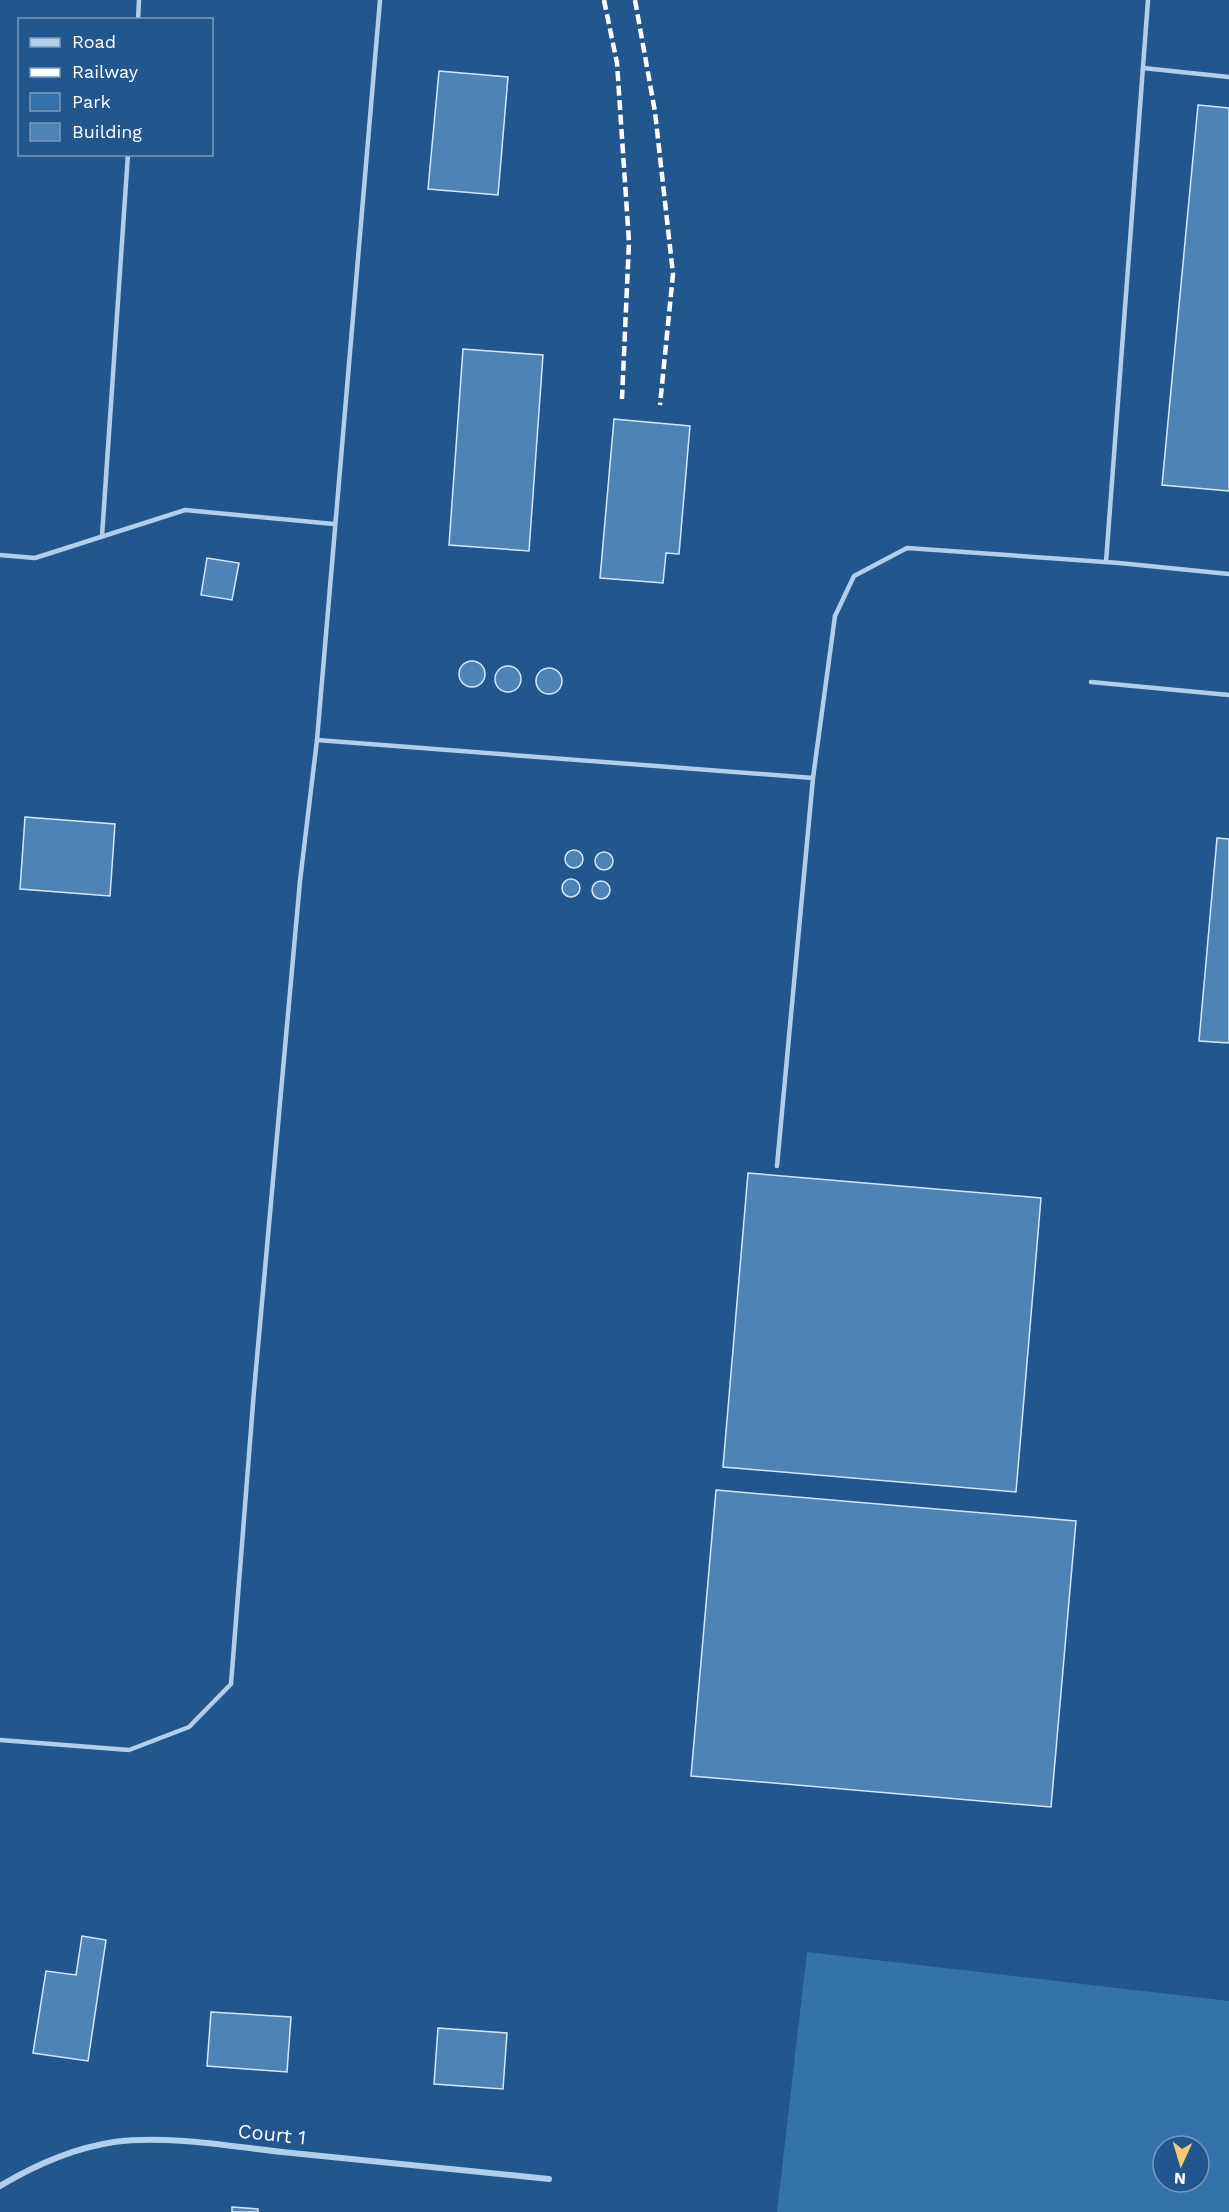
<svg xmlns="http://www.w3.org/2000/svg" width="1229" height="2212" font-family="'Work Sans',sans-serif">
  <rect width="100%" height="100%" fill="#21578d"/>
  <path fill="#3572aa" fill-rule="evenodd" d="M807,1952L1229,2001V2212H777ZM1163,2146H1199V2182H1163Z"/>
  <g fill="#4e83b6" stroke="#d4e7f9" stroke-width="1.5">
    <path d="M439,71L508,77L498,195L428,189Z"/>
    <path d="M1198,105L1229,108V491L1162,485Z"/>
    <path d="M463,349L543,355L529,551L449,545Z"/>
    <path d="M614,419L690,426L679,554L666,553L663,583L600,578Z"/>
    <path d="M207,558L239,563L232,600L201,595Z"/>
    <circle cx="472" cy="674" r="13"/>
    <circle cx="508" cy="679" r="13"/>
    <circle cx="549" cy="681" r="13"/>
    <path d="M25,817L115,824L110,896L20,889Z"/>
    <path d="M1217,838L1229,839V1043L1199,1041Z"/>
    <circle cx="574" cy="859" r="9"/>
    <circle cx="604" cy="861" r="9"/>
    <circle cx="571" cy="888" r="9"/>
    <circle cx="601" cy="890" r="9"/>
    <path d="M748,1173L1041,1198L1016,1492L723,1467Z"/>
    <path d="M716,1490L1076,1521L1051,1807L691,1776Z"/>
    <path d="M82,1936L106,1940L88,2061L33,2053L46,1971L76,1975Z"/>
    <path d="M211,2012L291,2017L287,2072L207,2066Z"/>
    <path d="M438,2028L507,2033L503,2089L434,2084Z"/>
    <path d="M232,2207L258,2209V2212H232Z"/>
  </g>
  <g fill="none" stroke-linecap="round" stroke-linejoin="round">
    <g stroke="#afcfec" stroke-width="4.5">
      <path d="M138,20L139,0"/>
      <path d="M1143,68L1229,77"/>
      <path d="M102,536L128,154"/>
      <path d="M0,555L35,558L185,510L334,524"/>
      <path d="M1106,562L1148,0"/>
      <path d="M1091,682L1229,695"/>
      <path d="M317,740L813,778"/>
      <path d="M777,1166L813,778L835,616L854,576L907,548L1119,563L1229,574"/>
      <path d="M0,1740L129,1750L189,1727L231,1684L254,1391L300,881L317,740L380,0"/>
    </g>
    <path stroke="#afcfec" stroke-width="6" d="M0,2186C35,2165 74,2148 114,2142C167,2135 228,2146 282,2152C371,2161 460,2170 549,2179"/>
    <g stroke="#fff" stroke-width="4.5" stroke-dasharray="10 4.5" stroke-linecap="butt">
      <path d="M604,0L617,63L629,242L622,399"/>
      <path d="M635,0L655,112L673,274L660,405"/>
    </g>
  </g>
  <g text-anchor="middle" stroke-width="4.5" stroke-linejoin="round" paint-order="stroke">
    <g font-size="20" fill="#fff" stroke="#21578d">
      <text transform="translate(272 2134) rotate(6)" y="7">Court 1</text>
    </g>
  </g>
  <rect x="18" y="18" width="195" height="138" fill="#21578d" stroke="#7a9abb" stroke-width="1.5"/>
  <rect x="30" y="38" width="30" height="9" fill="#afcfec" stroke="#7a9abb" stroke-width="1.5"/>
  <text x="72" y="48" font-size="18" fill="#ffffff">Road</text>
  <rect x="30" y="68" width="30" height="9" fill="#ffffff" stroke="#7a9abb" stroke-width="1.5"/>
  <text x="72" y="78" font-size="18" fill="#ffffff">Railway</text>
  <rect x="30" y="93" width="30" height="18" fill="#3572aa" stroke="#7a9abb" stroke-width="1.5"/>
  <text x="72" y="108" font-size="18" fill="#ffffff">Park</text>
  <rect x="30" y="123" width="30" height="18" fill="#4e83b6" stroke="#7a9abb" stroke-width="1.5"/>
  <text x="72" y="138" font-size="18" fill="#ffffff">Building</text>
  <g transform="translate(1181 2164) rotate(184)"><circle r="28" fill="#21578d" stroke="#7a9abb" stroke-width="1.5"/>
  <path d="M0-4.5L10 22L0 15L-10 22Z" fill="#f8c871"/>
  <text y="-9" font-size="16" font-weight="bold" text-anchor="middle" fill="#ffffff">N</text>
  </g>
</svg>
